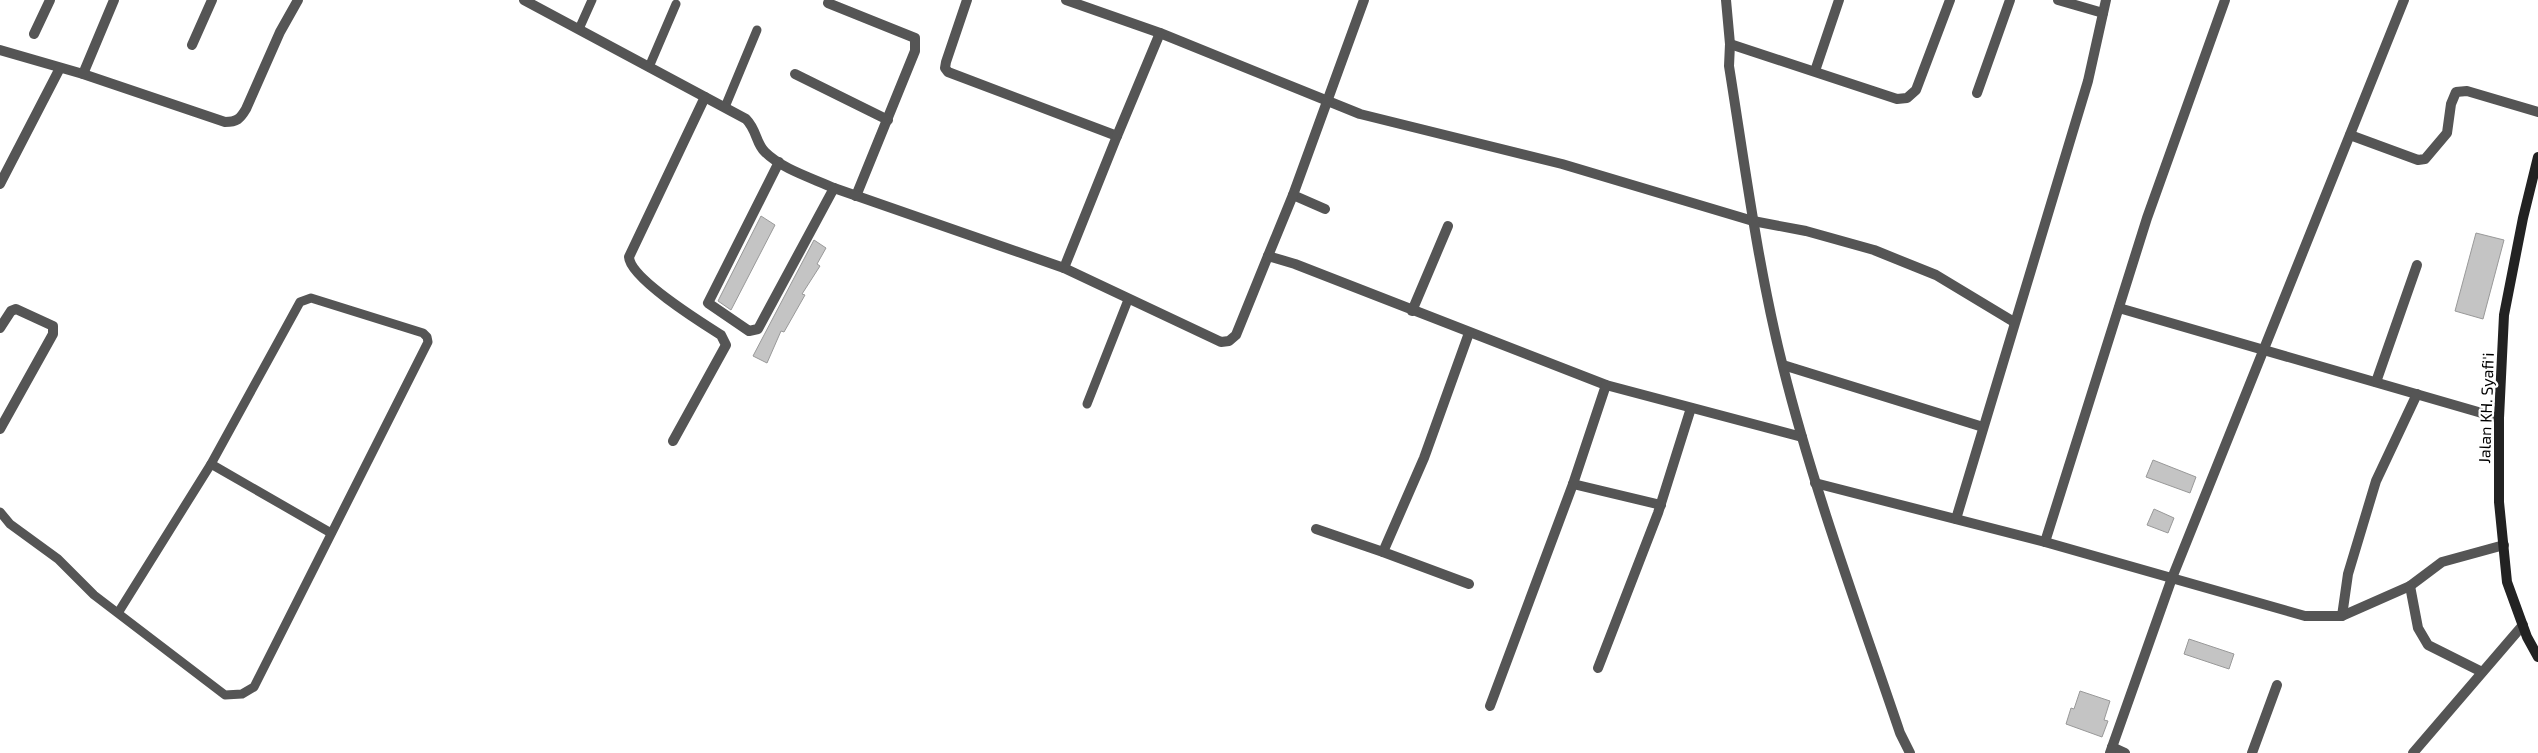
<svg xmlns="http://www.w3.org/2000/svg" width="2538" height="753" font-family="'Exo 2',sans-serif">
  <rect width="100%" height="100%" fill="#fff"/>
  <g fill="#c4c4c4" stroke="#999">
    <path d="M761,216L775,225L731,310L718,301Z"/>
    <path d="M2476,233L2504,240L2483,319L2455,311Z"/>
    <path d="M814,240L826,248L817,264L820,266L802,294L805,295L784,332L781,331L767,363L753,356Z"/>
    <path d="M2153,460L2196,477L2190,493L2146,477Z"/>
    <path d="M2154,509L2174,518L2168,533L2147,525Z"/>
    <path d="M2189,639L2234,654L2229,669L2184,654Z"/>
    <path d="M2080,691L2110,701L2104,720L2108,721L2102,737L2066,724L2071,708L2074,709Z"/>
  </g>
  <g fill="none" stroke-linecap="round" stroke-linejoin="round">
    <g stroke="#555" stroke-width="9">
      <path d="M579,29L592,0"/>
      <path d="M649,67L676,4"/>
      <path d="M725,107L757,30"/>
      <path d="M1087,404L1128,300"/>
      <path d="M211,464L331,533"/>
      <path d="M0,512L10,524L58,559L94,595L225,695L242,694L254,687L428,342L427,337L423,333L311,298L300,302L211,464L118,613"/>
    </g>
    <g stroke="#555" stroke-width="10">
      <path d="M524,0L746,119C757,130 756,144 765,152C782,169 812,178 834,188"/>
      <path d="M967,0L946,62L945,68L948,72L1117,136L1064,268"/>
      <path d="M1066,0L1160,33L1360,114L1562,164L1753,221L1806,231L1874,250L1936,275L2014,322"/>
      <path d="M1726,0L1730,44L1729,66C1745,166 1758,268 1783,367C1814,491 1859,612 1900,733L1910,753"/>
      <path d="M2058,0L2103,13"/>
      <path d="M828,3L915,38V51L856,196"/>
      <path d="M34,34L50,0"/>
      <path d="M1730,44L1897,99L1907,98L1916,90L1950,0"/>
      <path d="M192,45L212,0"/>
      <path d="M0,50L83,74L225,122C237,122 240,119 246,109L280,32L298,0"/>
      <path d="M1815,71L1839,0"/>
      <path d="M83,74L114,0"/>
      <path d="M795,74L888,120"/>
      <path d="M1977,93L2010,0"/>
      <path d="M2350,135L2418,160L2425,159L2447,133L2451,104L2456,92L2467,91L2538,112"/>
      <path d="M1117,136L1160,33"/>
      <path d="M779,162L708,303L749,331L758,329L834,188L1064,268L1221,342L1229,341L1236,335L1268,256L1295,264L1606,385L1802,437"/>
      <path d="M0,184L60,68"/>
      <path d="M1325,209L1293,195L1364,0"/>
      <path d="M1268,256L1293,195"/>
      <path d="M2119,308L2499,418"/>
      <path d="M1412,311L1448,226"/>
      <path d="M0,328L11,311L16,309L53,326V334L0,429"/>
      <path d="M1783,365L1983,427"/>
      <path d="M2376,382L2417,265"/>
      <path d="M673,441L726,345L721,335C702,323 630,278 629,257L705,97"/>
      <path d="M1815,483L2045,542L2305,616H2342L2410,586L2442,562L2504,545"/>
      <path d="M1573,484L1661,505"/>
      <path d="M1956,519L2088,81L2106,0"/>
      <path d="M1316,529L1383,552"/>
      <path d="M2045,542L2147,218L2225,0"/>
      <path d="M1469,584L1383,552L1424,458L1469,333"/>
      <path d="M2410,586L2418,628L2428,645L2482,672"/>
      <path d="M2342,616L2348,574L2376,481L2417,394"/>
      <path d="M1598,668L1658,513L1691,408"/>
      <path d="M1490,706L1573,484L1606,385"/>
      <path d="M2112,747L2125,753"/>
      <path d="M2110,753L2172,578L2404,0"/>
      <path d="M2252,753L2277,685"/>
      <path d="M2413,753L2523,625"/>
    </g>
    <path stroke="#222" stroke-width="10" d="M2538,157L2523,218L2504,315L2499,418V502L2507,582L2527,637L2538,657"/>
  </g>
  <g text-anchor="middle" stroke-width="4.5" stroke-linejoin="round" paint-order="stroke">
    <g font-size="16" fill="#000" stroke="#fff">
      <text transform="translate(2486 408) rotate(-88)" y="6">Jalan KH. Syafi'i</text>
    </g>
  </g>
</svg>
